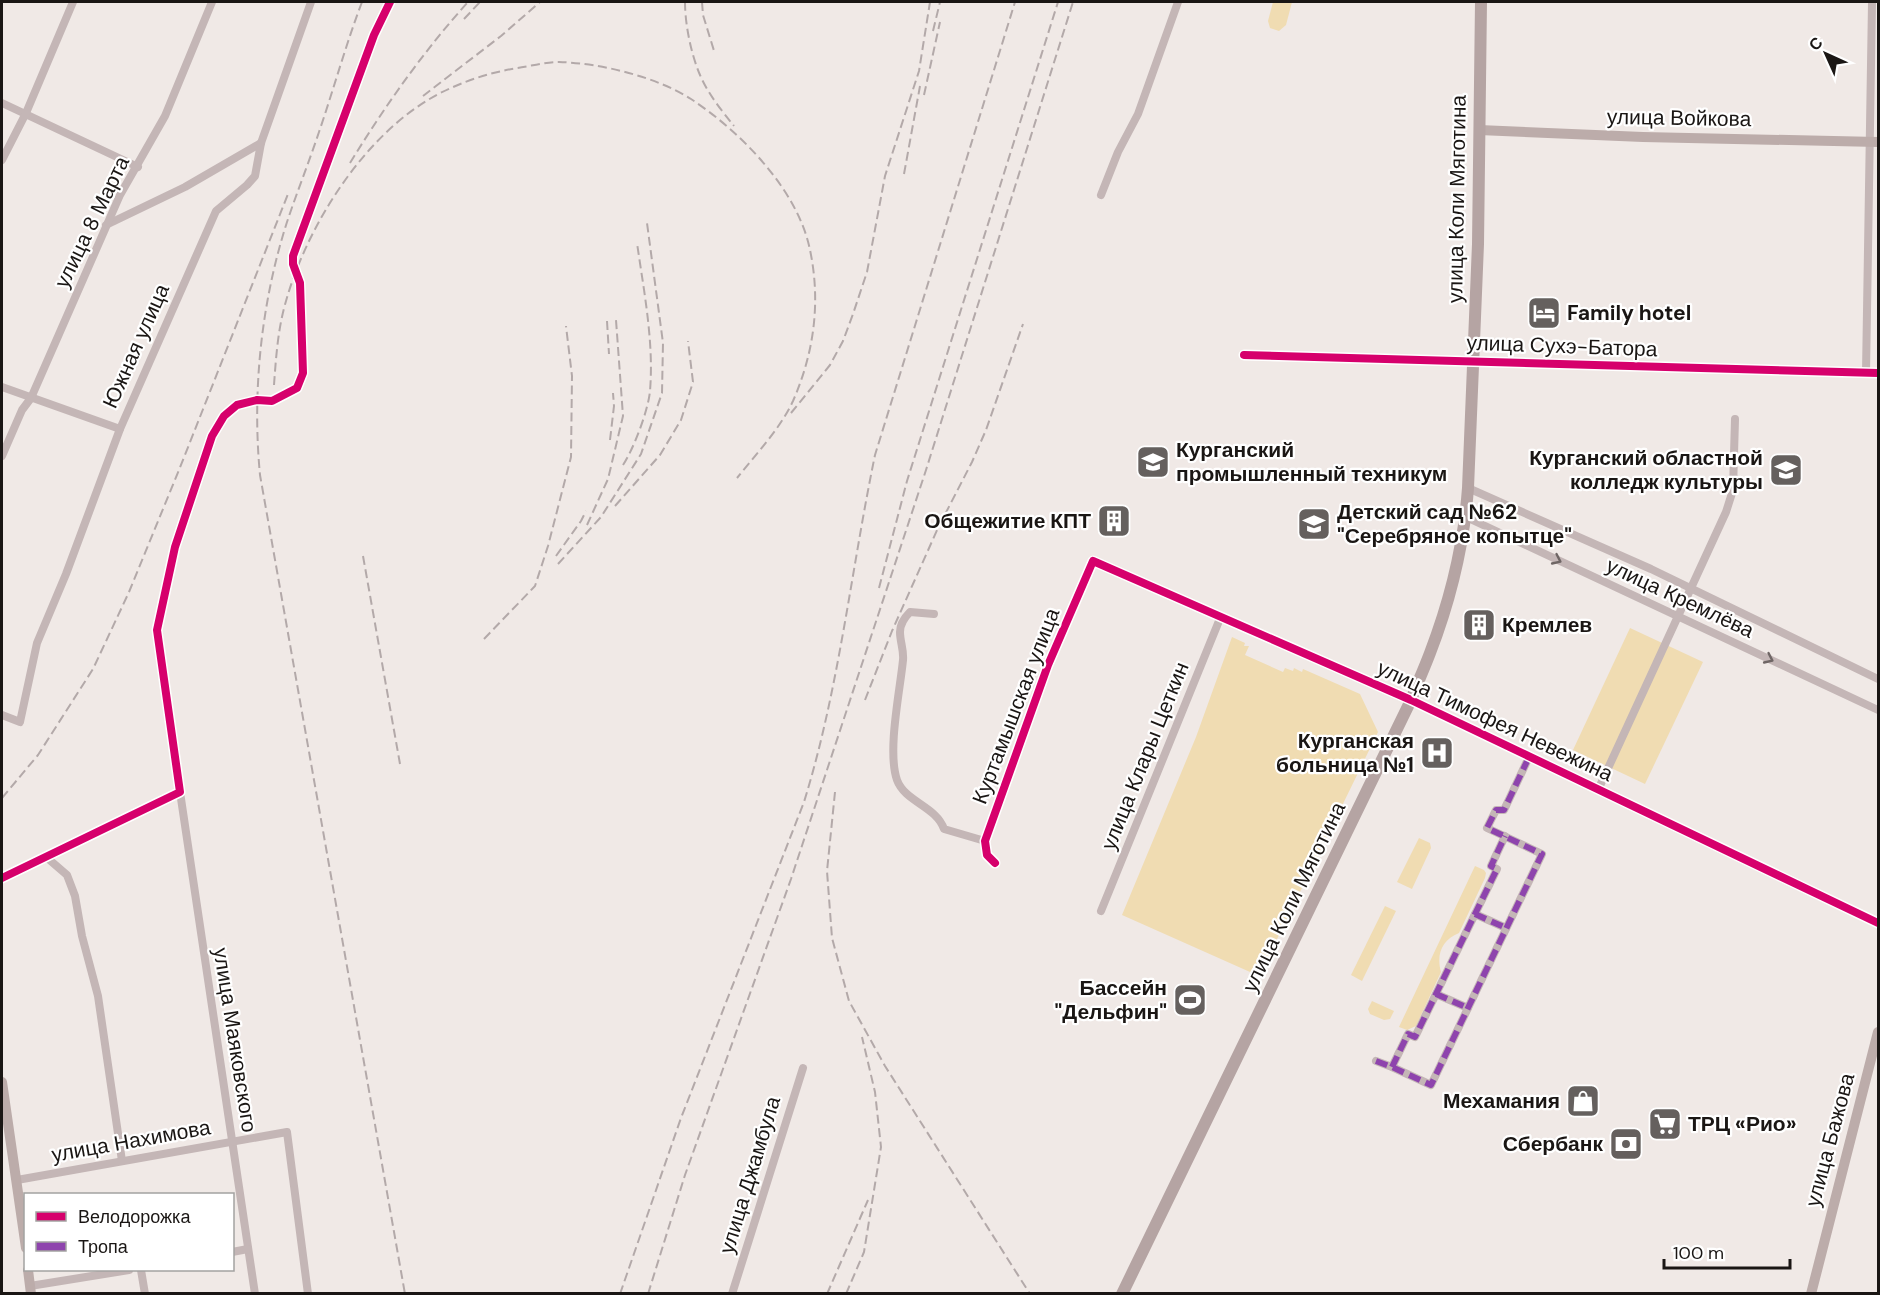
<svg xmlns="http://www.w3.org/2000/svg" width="1880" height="1295" font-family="'DM Sans',sans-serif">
  <rect width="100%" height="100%" fill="#f0e9e6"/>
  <g fill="#f0dcb2">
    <path d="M1273,2H1292L1286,25L1279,31L1270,28L1268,21Z"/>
    <path d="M1630,628L1703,662L1645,784L1573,750Z"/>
    <path d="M1232,637L1245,643L1244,646H1249L1245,655L1283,672L1285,668L1293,671L1294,668L1302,672L1303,669L1360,694L1378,732L1259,976L1122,915L1196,737Z"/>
    <path d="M1419,838L1430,843L1431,848L1412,889L1397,882Z"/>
    <path d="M1475,866L1484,870L1486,873L1485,878L1459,933C1442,940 1436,954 1441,972L1416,1026L1407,1030L1399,1027Z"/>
    <path d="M1385,906L1396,911L1362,981L1351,975Z"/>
    <path d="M1372,1001L1394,1011L1390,1019L1384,1020L1370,1014L1368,1009Z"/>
  </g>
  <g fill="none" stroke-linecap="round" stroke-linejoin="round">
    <g stroke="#c4b6b6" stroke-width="8">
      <path d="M2,103L138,167"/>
      <path d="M2,160L26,113L73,2"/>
      <path d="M1101,195L1118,152L1138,114L1178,2"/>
      <path d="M106,225L185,187L261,143"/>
      <path d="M1244,355L1878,373"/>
      <path d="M1866,373L1872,3"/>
      <path d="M2,387L120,429"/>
      <path d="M2,456L22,410L31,398L120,195L165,116L212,2"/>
      <path d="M1468,488L1651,569L1878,679"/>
      <path d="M1466,517L1878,710"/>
      <path d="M934,614L910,612C905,617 900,625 900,632C900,642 904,650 903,660C900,691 887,751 897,780C905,802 936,806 944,829L985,841"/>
      <path d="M2,715L20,722L37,643L66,574L120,429L216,211L247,185L255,176L261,143L311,2"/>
      <path d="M1598,790L1726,512L1733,490L1735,419"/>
      <path d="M180,792L255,1294"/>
      <path d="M45,856L67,875L75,896L82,936L98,996L122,1161"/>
      <path d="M995,863L987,855L985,841L1048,665L1093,561L1411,700"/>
      <path d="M2,878L180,792L157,630L175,547L212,436L224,416L237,405L257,400L272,401L297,388L303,373L300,283L293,264V256L374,35L390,2"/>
      <path d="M1101,911L1221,616"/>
      <path d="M1475,914L1506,928"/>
      <path d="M1436,994L1468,1008"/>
      <path d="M1376,1061L1392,1067L1431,1085L1542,854L1487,828L1496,810H1504L1529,757"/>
      <path d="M1392,1067L1408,1034L1415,1037L1497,869L1491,866L1505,836"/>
      <path d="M17,1180L287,1132L308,1294"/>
      <path d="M232,1252L248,1249"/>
      <path d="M141,1270L145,1294"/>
      <path d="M30,1286L129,1270"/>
      <path d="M732,1294L803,1068"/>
    </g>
    <g stroke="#bcacaa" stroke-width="10">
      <path d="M1479,130L1643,137L1878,142"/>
      <path d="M1411,700L1878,923"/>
      <path d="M2,1082L26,1248"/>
      <path d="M28,1270L31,1294"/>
      <path d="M1811,1294L1878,1032"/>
    </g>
    <path stroke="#b5a4a3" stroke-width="12" d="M1122,1294L1411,700C1417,684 1424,669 1430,653C1450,601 1464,543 1468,488L1478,244L1481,2"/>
    <g stroke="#b3a9a9" stroke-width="2" stroke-dasharray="9 4.5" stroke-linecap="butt">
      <path d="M362,2C346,44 334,88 319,132C309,162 297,192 287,222C261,303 252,392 260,475L405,1294"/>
      <path d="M685,2C685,24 691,54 700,75C708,94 722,111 734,126"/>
      <path d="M702,2L703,15L715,54"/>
      <path d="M464,19L480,2"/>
      <path d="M933,31L940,2"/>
      <path d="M924,95L940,22"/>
      <path d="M423,96L501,36L540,2"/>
      <path d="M350,163C385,106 423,52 468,2"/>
      <path d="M904,174L920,86"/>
      <path d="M607,321L609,354"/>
      <path d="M274,385C276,357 278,328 286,301C309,220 372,122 451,88C473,78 494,72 517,68C531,66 546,62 559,62C600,63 657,77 691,99C741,132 798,190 810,250C821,302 814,353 793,401C780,429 756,454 737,478"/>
      <path d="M791,413L830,365L843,341L853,314L867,272L885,176L919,71L930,2"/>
      <path d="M610,440L614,406L613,393"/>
      <path d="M623,465C634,448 648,411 650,391C654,342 644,292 637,243"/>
      <path d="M615,506L660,455L681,420L693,382L688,341"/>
      <path d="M587,525L608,479L623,416L616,320"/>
      <path d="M363,556L400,764"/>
      <path d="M556,556L581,521L586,511"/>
      <path d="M558,564L601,517L641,454L662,393L663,343L647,223"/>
      <path d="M879,588L907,481L1058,2"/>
      <path d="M484,639L535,586L548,546L571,457L572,376L566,326"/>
      <path d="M865,700L892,631L938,528L972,462L986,430L1023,324"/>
      <path d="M835,792L827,871L832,938L849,1001L885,1066L1030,1294"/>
      <path d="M2,798L38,755L93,669L129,592L179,470L288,194"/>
      <path d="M620,1294L681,1118L804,802C839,689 851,571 875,455L1015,2"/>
      <path d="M648,1294L685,1175L791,879L926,470L1073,2"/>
      <path d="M827,1294L868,1200"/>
      <path d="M846,1294L864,1252L881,1147L875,1092L862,1037"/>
    </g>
    <g stroke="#8e44ad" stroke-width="6" stroke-dasharray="12 6" stroke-linecap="butt">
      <path d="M1475,914L1506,928"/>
      <path d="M1436,994L1468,1008"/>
      <path d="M1376,1061L1392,1067L1431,1085L1542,854L1487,828L1496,810H1504L1529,757"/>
      <path d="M1392,1067L1408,1034L1415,1037L1497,869L1491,866L1505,836"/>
    </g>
    <defs>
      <g id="cycleway">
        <path d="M1244,355L1878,373"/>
        <path d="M995,863L987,855L985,841L1048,665L1093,561L1411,700L1878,923"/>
        <path d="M2,878L180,792L157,630L175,547L212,436L224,416L237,405L257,400L272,401L297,388L303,373L300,283L293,264V256L374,35L390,2"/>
      </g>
    </defs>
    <use href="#cycleway" stroke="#fff" stroke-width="11"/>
    <use href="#cycleway" stroke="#d6006c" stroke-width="8"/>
  </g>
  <defs><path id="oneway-chevron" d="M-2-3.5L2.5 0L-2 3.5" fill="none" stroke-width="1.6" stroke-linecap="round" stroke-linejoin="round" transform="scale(1.5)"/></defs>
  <g stroke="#6f6665">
    <use href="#oneway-chevron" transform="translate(1557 560) rotate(25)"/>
    <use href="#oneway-chevron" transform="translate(1769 659) rotate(25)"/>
  </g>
  <defs>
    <symbol id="hotel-square" viewBox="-11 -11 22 22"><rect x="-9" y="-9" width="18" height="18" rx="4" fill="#65605e" stroke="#fff"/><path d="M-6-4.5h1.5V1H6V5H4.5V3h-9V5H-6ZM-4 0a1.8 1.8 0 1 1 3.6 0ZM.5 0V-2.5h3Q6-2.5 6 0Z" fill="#fff"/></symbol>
    <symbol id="university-square" viewBox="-11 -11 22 22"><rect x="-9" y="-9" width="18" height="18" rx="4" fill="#65605e" stroke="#fff"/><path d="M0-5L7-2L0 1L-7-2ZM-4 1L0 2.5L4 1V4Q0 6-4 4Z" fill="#fff"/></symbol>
    <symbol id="building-square" viewBox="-11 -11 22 22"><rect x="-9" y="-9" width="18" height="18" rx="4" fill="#65605e" stroke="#fff"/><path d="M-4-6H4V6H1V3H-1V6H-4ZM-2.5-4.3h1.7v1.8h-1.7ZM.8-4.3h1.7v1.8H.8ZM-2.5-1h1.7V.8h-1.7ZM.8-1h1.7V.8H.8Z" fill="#fff"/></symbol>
    <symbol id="school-square" viewBox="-11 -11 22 22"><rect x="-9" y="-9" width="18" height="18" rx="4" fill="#65605e" stroke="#fff"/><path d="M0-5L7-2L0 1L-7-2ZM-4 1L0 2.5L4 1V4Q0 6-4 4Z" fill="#fff"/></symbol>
    <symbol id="hospital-square" viewBox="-11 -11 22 22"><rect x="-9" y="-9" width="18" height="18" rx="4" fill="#65605e" stroke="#fff"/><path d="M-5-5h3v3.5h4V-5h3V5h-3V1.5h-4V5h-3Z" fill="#fff"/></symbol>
    <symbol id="stadium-square" viewBox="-11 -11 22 22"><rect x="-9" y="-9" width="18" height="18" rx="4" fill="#65605e" stroke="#fff"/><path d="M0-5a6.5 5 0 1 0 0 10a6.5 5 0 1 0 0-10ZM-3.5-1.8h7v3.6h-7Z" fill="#fff"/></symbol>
    <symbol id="shop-square" viewBox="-11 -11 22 22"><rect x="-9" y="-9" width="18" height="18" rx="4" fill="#65605e" stroke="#fff"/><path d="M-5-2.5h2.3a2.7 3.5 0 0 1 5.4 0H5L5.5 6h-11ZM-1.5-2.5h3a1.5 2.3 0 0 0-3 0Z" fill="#fff"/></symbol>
    <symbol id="supermarket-square" viewBox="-11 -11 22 22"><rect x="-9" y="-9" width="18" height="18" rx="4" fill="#65605e" stroke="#fff"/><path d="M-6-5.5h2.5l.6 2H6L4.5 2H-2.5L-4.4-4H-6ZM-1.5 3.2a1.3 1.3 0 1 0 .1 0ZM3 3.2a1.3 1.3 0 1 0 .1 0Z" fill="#fff"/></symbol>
    <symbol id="bank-square" viewBox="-11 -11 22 22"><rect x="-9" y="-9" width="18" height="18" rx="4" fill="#65605e" stroke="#fff"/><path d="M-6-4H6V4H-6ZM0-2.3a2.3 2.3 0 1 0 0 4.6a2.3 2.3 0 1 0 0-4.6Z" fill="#fff"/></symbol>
  </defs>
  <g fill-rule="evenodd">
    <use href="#hotel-square" x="1525" y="294" width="38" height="38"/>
    <use href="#university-square" x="1134" y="443" width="38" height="38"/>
    <use href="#university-square" x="1767" y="451" width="38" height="38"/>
    <use href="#building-square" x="1095" y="502" width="38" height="38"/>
    <use href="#school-square" x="1295" y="505" width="38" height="38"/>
    <use href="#building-square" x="1460" y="606" width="38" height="38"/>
    <use href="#hospital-square" x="1418" y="734" width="38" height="38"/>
    <use href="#stadium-square" x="1171" y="981" width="38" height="38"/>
    <use href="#shop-square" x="1564" y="1082" width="38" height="38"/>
    <use href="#supermarket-square" x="1646" y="1105" width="38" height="38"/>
    <use href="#bank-square" x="1607" y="1125" width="38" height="38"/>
  </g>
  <g text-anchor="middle" stroke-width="4.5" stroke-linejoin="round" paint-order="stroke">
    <g font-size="21" fill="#1a1614" stroke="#fff">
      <text transform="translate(1679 118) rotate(1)" y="7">улица Войкова</text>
      <text transform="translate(1457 199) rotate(-89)" y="7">улица Коли Мяготина</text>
      <text transform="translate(92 222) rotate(-64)" y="7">улица 8 Марта</text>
      <text transform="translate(136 346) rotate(-66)" y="7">Южная улица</text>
      <text transform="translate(1562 346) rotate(2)" y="7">улица Сухэ-Батора</text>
      <text transform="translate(1680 598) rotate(25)" y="7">улица Кремлёва</text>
      <text transform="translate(1016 706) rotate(-69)" y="7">Куртамышская улица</text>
      <text transform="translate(1495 721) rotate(25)" y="7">улица Тимофея Невежина</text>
      <text transform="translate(1145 756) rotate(-68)" y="7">улица Клары Цеткин</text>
      <text transform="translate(1294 897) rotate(-64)" y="7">улица Коли Мяготина</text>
      <text transform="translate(235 1040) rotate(81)" y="7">улица Маяковского</text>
      <text transform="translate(1830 1140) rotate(-75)" y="7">улица Бажова</text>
      <text transform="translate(131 1141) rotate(-10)" y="7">улица Нахимова</text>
      <text transform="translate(750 1175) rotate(-73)" y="7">улица Джамбула</text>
    </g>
    <g font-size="21" font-weight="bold" fill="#1a1614" stroke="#fff" text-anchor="end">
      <text x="1567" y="320" text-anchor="start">Family hotel</text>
      <text x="1176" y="457" text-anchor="start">Курганский<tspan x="1176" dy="24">промышленный техникум</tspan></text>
      <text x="1763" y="465">Курганский областной<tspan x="1763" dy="24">колледж культуры</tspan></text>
      <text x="1337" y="519" text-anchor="start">Детский сад №62<tspan x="1337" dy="24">"Серебряное копытце"</tspan></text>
      <text x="1091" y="528">Общежитие КПТ</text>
      <text x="1502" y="632" text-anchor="start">Кремлев</text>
      <text x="1414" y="748">Курганская<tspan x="1414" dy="24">больница №1</tspan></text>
      <text x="1167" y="995">Бассейн<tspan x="1167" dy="24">"Дельфин"</tspan></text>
      <text x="1560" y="1108">Мехамания</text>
      <text x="1688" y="1131" text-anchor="start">ТРЦ «Рио»</text>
      <text x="1603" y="1151">Сбербанк</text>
    </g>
  </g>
  <rect width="1880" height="1295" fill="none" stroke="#1a1614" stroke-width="6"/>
  <rect x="24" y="1193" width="210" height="78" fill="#ffffff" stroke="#a3a2a1" stroke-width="1.5"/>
  <rect x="36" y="1212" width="30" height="9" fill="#d6006c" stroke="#a3a2a1" stroke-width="1.5"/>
  <text x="78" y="1223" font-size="18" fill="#1a1614">Велодорожка</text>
  <rect x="36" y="1242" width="30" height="9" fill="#8e44ad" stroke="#a3a2a1" stroke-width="1.5"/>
  <text x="78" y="1253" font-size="18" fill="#1a1614">Тропа</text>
  <g transform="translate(1826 54) rotate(315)" stroke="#ffffff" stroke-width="4.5" paint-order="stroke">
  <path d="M0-4.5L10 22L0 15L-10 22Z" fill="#1a1614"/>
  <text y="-9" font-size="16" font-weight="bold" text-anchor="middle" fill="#1a1614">С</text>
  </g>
  <path d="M1664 1259v9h126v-9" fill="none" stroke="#1a1614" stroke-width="3"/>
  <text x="1673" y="1259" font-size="18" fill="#1a1614" stroke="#ffffff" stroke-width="4.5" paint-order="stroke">100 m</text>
</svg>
